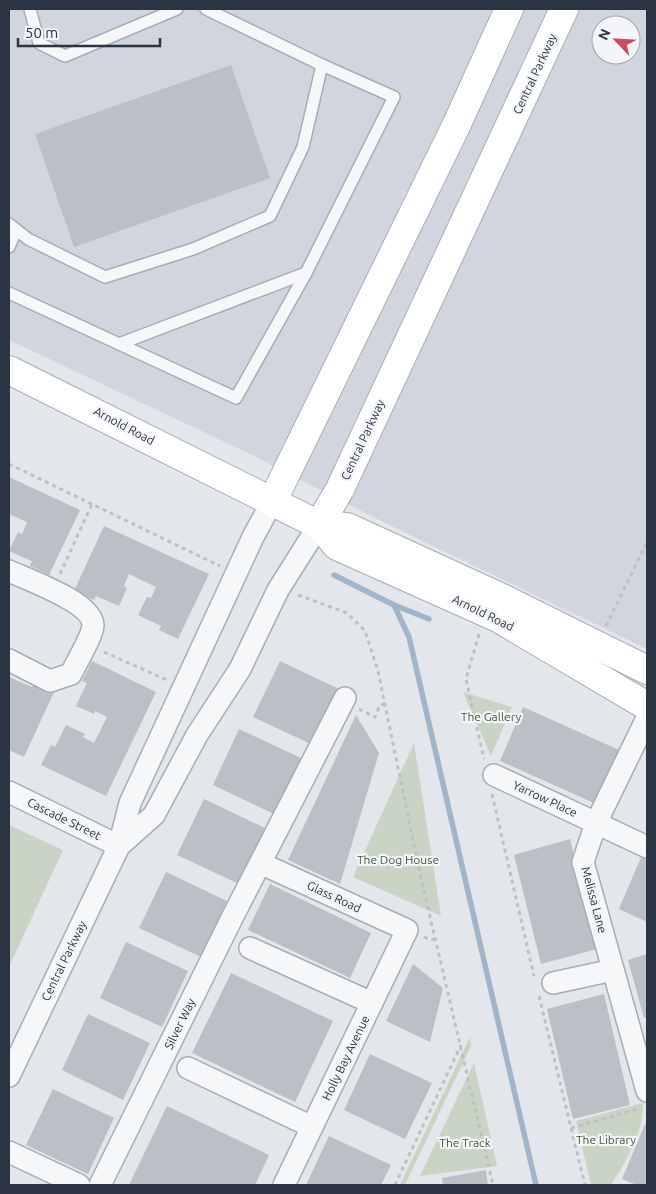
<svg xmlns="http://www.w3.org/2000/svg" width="656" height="1194" font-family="Ubuntu,sans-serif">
  <rect width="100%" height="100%" fill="#e3e6eb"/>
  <path fill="#d1d5dd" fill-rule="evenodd" d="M9,9H647V649L385,523L252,455L9,340ZM601,25H631V55H601Z"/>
  <g fill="#c9d4c5">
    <path d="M463,692L512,707L491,756Z"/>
    <path d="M414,743L441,916L353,877Z"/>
    <path d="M9,825L63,850L9,967Z"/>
    <path d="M470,1037L471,1046L405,1185H400Z"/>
    <path d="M474,1063L497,1166L420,1176Z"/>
    <path d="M643,1103C644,1132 626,1161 611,1185H591L576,1121Z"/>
  </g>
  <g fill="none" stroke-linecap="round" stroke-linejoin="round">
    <g stroke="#a0b5c9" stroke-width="5.5">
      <path d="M334,575L394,605L409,637L536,1185"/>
      <path d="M394,605L429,619"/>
    </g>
  </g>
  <g fill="#bbc0c7">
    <path d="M231,65L270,178L74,247L35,134Z"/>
    <path d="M9,477L80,510L49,575L30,566L32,561L9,551L18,532L22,534L27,522L9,514Z"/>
    <path d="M104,526L209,574L178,639L159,630L161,626L138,615L147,597L151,598L156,587L129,574L124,586L127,588L119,606L96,596L94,600L74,591Z"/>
    <path d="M92,661L156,692L106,796L41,765L51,745L55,747L66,725L85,734L83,737L94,743L107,717L95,711L94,714L76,706L87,683L82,681Z"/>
    <path d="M280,661L341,690L315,746L253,717Z"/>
    <path d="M9,677L32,687L34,682L54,692L24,757L9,750Z"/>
    <path d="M523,707L626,753L603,807L500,761Z"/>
    <path d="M356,715L379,753L340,884L288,860Z"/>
    <path d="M239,729L301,758L274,814L213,785Z"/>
    <path d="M204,799L265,828L239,884L177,855Z"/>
    <path d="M570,839L597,949L541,964L514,855Z"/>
    <path d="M642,855L647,858V922L619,909Z"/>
    <path d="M166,872L227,901L201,957L139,928Z"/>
    <path d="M270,884L371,933L350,978L248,930Z"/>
    <path d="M126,942L188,971L162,1027L100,998Z"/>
    <path d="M647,954V1017L644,1018L628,960Z"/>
    <path d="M413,964L443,988L430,1042L386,1021Z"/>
    <path d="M231,973L333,1021L295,1102L192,1053Z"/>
    <path d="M604,994L630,1105L573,1119L547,1009Z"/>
    <path d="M88,1014L150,1043L123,1100L62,1070Z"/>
    <path d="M370,1054L432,1083L405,1139L344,1110Z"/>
    <path d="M53,1089L114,1118L88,1174L26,1145Z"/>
    <path d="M167,1106L269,1155L255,1185H129Z"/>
    <path d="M645,1124L647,1125V1185H637L622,1179Z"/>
    <path d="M329,1136L391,1165L381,1185H306Z"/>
    <path d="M486,1170L488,1185H443L442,1178Z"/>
  </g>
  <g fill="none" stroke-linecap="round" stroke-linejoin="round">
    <defs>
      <g id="lane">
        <path d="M30,9L39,43L65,56L177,9"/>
        <path d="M9,224L28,239L105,277L193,249L270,216L303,147L322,65L206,9"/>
        <path d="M9,247L16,230"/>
        <path d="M9,293L236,398L306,273L394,97L322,65"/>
        <path d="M119,344L306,273"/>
      </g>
      <g id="street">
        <path d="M9,571C28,580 92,602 93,625C93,635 76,663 71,674L50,681L9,660"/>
        <path d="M647,718L596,823L583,862L647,1091"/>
        <path d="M494,775L647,847"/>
        <path d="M9,792L119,846"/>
        <path d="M119,846L154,815L197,735L240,669L278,590L319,525"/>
        <path d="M262,864L407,930L284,1185"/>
        <path d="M250,948L372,1003"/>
        <path d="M553,983L613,970"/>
        <path d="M188,1068L312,1127"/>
        <path d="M9,1076L119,846L130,803L253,537L272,502"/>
        <path d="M9,1152L79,1185"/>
        <path d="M100,1185L233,916L345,698"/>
      </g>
      <g id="secondary">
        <path d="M9,370L319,525L337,546L498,618L647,706"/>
        <path d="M272,502L456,126L509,9"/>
        <path d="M319,525L340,489L564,9"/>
        <path d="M319,525L347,527L502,598L647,670"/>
      </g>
    </defs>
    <use href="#lane" stroke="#a8adb5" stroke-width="14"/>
    <use href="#street" stroke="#a8adb5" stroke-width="24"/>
    <use href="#secondary" stroke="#a8adb5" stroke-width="30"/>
    <g stroke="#bdc0c6" stroke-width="3" stroke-dasharray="4 4" stroke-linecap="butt">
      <path d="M9,464L220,566"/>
      <path d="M60,574L92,504"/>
      <path d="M298,595L347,613L365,631L378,671L420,874L493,1185"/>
      <path d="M606,626L647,542"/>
      <path d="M479,634L466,679L484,759"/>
      <path d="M104,652L167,680"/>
      <path d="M359,709L375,717L380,705L385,704"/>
      <path d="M492,794L534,976"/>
      <path d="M424,937L431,940L435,939"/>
      <path d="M539,996L585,1185"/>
      <path d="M571,1128L638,1109"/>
      <path d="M395,1185L461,1045"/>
    </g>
    <use href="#lane" stroke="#f6f7f9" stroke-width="11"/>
    <use href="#street" stroke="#f6f7f9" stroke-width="21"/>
    <use href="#secondary" stroke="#fff" stroke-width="28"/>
  </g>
  <g text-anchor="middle" stroke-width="4.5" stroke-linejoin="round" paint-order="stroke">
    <g font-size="12" fill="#2b3442" stroke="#f3f5f8">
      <text transform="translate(535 74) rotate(-65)" y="4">Central Parkway</text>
      <text transform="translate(124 426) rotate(28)" y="4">Arnold Road</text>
      <text transform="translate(363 440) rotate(-65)" y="4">Central Parkway</text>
      <text transform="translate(483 613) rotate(26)" y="4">Arnold Road</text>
      <text transform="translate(545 799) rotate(25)" y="4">Yarrow Place</text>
      <text transform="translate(64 819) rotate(26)" y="4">Cascade Street</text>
      <text transform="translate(334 897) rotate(25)" y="4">Glass Road</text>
      <text transform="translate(594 900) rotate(75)" y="4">Melissa Lane</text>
      <text transform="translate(64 961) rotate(-64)" y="4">Central Parkway</text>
      <text transform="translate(180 1024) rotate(-64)" y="4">Silver Way</text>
      <text transform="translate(346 1058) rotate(-64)" y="4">Holly Bay Avenue</text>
    </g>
    <g font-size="12" fill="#415e39" stroke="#f3f5f8">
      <text x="491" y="721">The Gallery</text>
      <text x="398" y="864">The Dog House</text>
      <text x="606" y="1144">The Library</text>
      <text x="465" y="1147">The Track</text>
    </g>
  </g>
  <rect width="656" height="1194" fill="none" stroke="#2b3442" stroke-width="20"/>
  <g transform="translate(616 40) rotate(295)"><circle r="24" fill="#f3f5f8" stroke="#a3a8af"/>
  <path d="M0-4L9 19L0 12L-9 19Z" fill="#c94e64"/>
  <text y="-8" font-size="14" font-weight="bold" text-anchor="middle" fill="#2b3442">N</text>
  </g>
  <path d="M18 38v8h142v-8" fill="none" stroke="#2b3442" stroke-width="2.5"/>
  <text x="25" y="38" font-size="15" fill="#2b3442" stroke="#f3f5f8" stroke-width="4" paint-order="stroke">50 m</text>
</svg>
